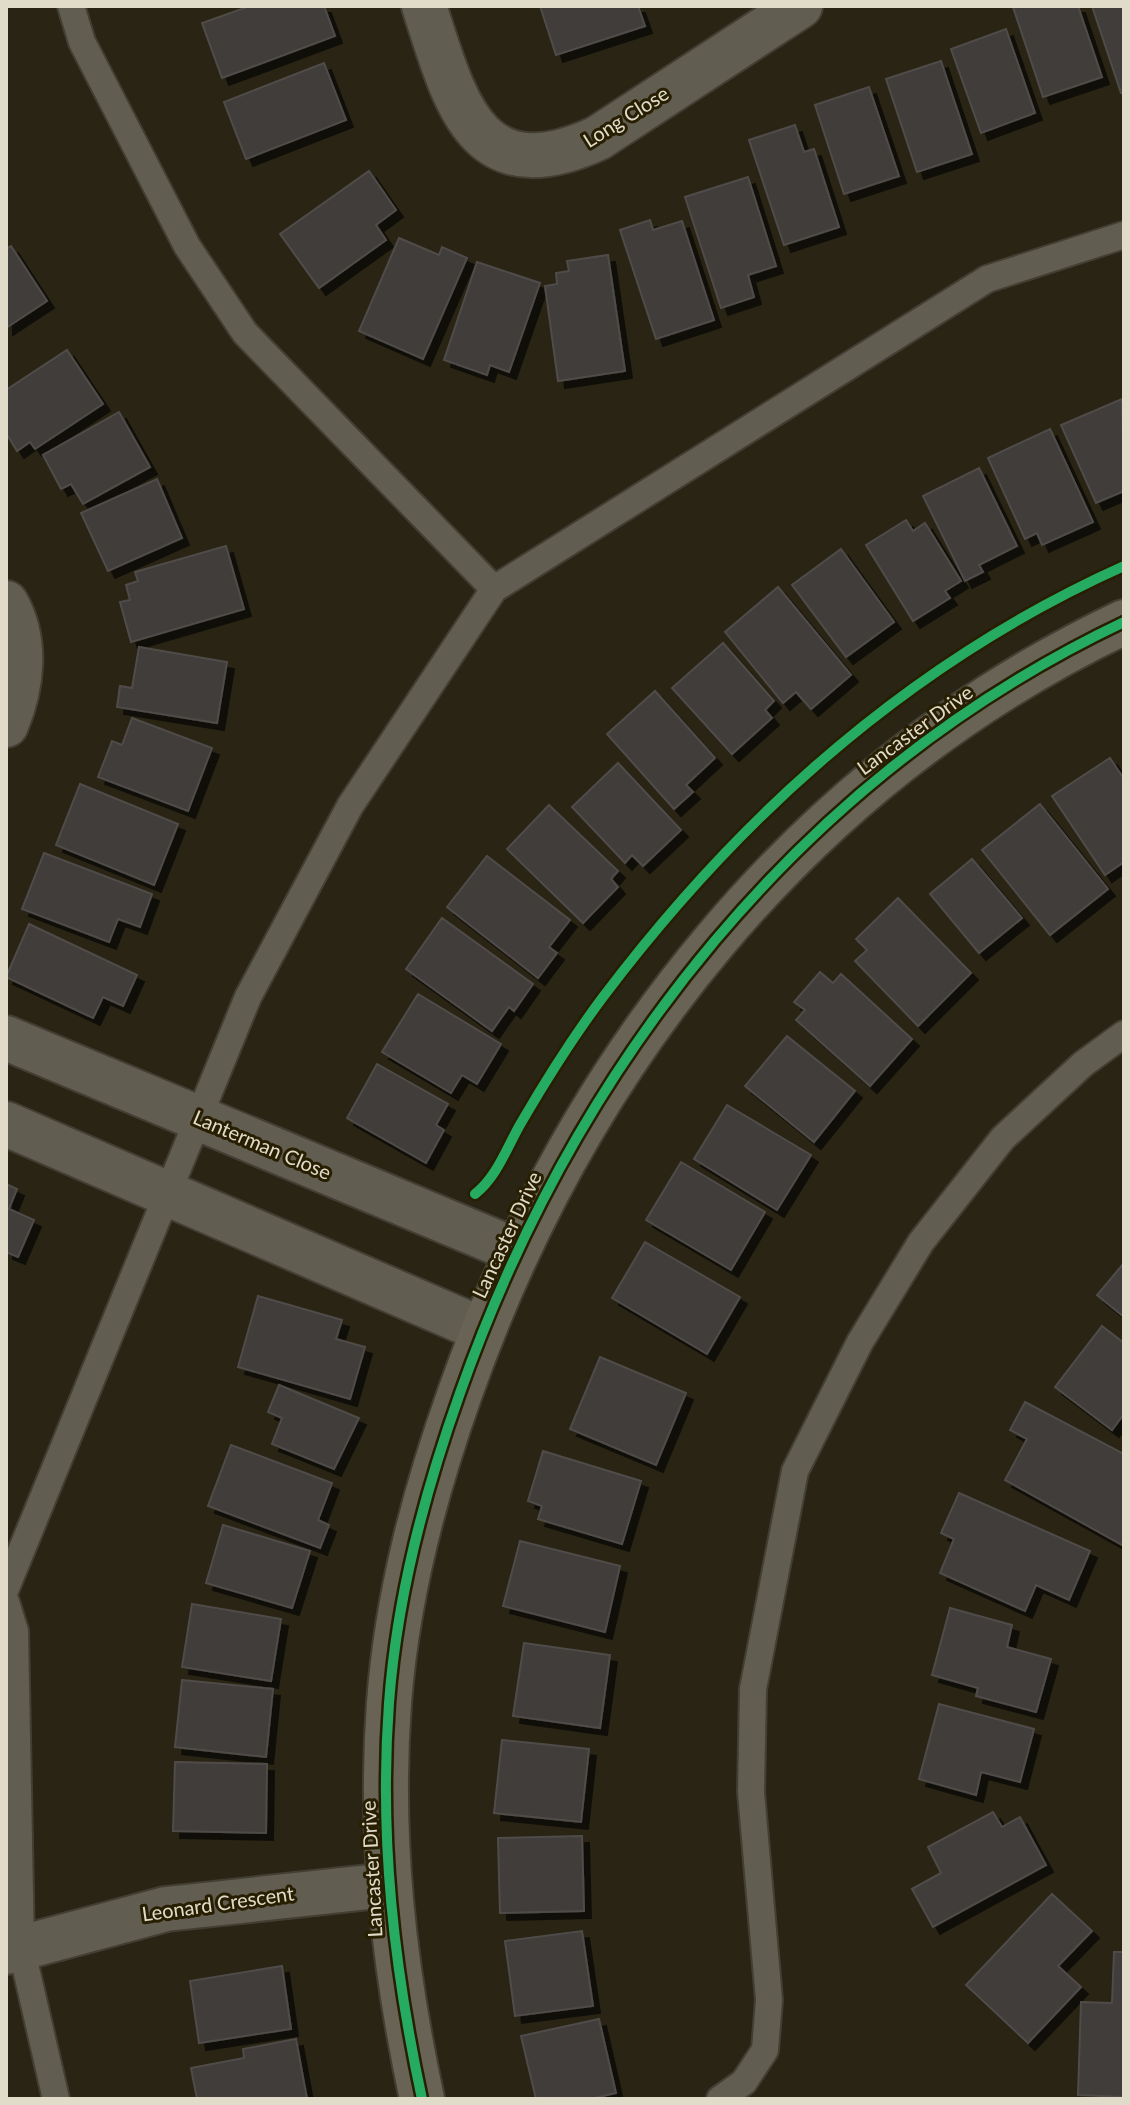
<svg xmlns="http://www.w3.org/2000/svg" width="1130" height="2105" font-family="Lato,sans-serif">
  <defs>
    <filter id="shadow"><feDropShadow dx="7" dy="7" stdDeviation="0" flood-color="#0009"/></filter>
  </defs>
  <rect width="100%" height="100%" fill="#292413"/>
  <g fill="#413c3b" stroke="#504c4a" stroke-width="2" filter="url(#shadow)">
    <path d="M250,6H324L335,36L222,78L202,23Z"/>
    <path d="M540,6H638L645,26L556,55Z"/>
    <path d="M1078,6L1102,77L1043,97L1013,7Z"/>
    <path d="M1092,6H1124V93H1121Z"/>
    <path d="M1006,29L1035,113L981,133L951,49Z"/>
    <path d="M941,61L972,154L917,172L886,79Z"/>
    <path d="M324,63L346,120L246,159L224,102Z"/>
    <path d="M869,87L899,176L844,194L815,105Z"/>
    <path d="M795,125L804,152L814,149L839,227L784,245L749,140Z"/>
    <path d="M369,171L396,210L376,225L386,240L319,288L280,234Z"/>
    <path d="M748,177L776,266L748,275L754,297L721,308L685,197Z"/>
    <path d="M650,220L653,230L682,221L714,320L656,339L620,230Z"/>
    <path d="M399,238L439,255L442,247L467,258L423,359L359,331Z"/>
    <path d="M11,246L47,301L6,328V249Z"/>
    <path d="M608,255L625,371L558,381L545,286L557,284L556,273L569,271L567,261Z"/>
    <path d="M477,262L540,283L509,372L490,365L487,375L444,360Z"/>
    <path d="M67,350L103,404L35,449L30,442L17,451L6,433V390Z"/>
    <path d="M1122,399L1124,491L1096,503L1061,425Z"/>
    <path d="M119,412L150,467L83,504L71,484L61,489L43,455Z"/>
    <path d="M1050,429L1093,522L1042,545L1037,533L1025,539L988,458Z"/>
    <path d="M979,468L1017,546L979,565L983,572L965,581L923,496Z"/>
    <path d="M157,479L182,538L108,571L81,513Z"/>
    <path d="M906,520L913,531L925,523L961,581L945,591L950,598L913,621L866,545Z"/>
    <path d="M226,546L244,609L131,642L120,602L130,600L126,585L138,581L135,572Z"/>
    <path d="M841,549L894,622L846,657L792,585Z"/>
    <path d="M778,587L851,675L811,709L796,692L783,703L725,632Z"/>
    <path d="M723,643L774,701L765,710L772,718L732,754L672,688Z"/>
    <path d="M139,647L227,662L217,723L117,707L120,686L132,688Z"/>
    <path d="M655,691L715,758L686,785L693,792L674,809L607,734Z"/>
    <path d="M132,718L212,748L188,811L98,777L112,741L122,745Z"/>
    <path d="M1110,758L1124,779V862L1105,875L1052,796Z"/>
    <path d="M618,763L681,830L643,866L632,855L625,863L572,807Z"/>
    <path d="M80,784L178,824L154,885L56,845Z"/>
    <path d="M1040,804L1108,889L1050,935L982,850Z"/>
    <path d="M549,805L618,871L611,879L618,887L583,923L507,849Z"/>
    <path d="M44,853L152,894L140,927L118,919L109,942L22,909Z"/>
    <path d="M487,856L570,920L549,947L557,953L538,978L447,907Z"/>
    <path d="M972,859L1022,918L979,953L930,894Z"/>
    <path d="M898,898L971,973L918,1026L855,961L867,950L856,939Z"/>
    <path d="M442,918L533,984L514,1011L509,1007L492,1031L406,969Z"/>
    <path d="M29,924L137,975L123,1006L103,997L93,1018L6,977Z"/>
    <path d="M820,972L833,983L841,974L912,1039L870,1086L796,1020L805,1010L794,1002Z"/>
    <path d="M418,994L501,1044L477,1084L462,1075L451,1093L382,1052Z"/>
    <path d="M787,1036L855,1091L814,1142L745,1086Z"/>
    <path d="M377,1064L448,1104L436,1125L444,1130L426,1163L347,1118Z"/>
    <path d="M727,1105L811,1155L777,1210L694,1159Z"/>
    <path d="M681,1162L765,1212L731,1270L646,1220Z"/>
    <path d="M6,1184L17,1189L9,1209L34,1220L18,1257L6,1252Z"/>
    <path d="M645,1242L740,1297L707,1354L612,1298Z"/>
    <path d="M1124,1263V1317L1097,1295Z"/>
    <path d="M258,1296L342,1320L336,1339L365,1347L350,1399L238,1367Z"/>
    <path d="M1102,1326L1124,1343V1414L1112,1430L1055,1387Z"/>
    <path d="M600,1357L686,1393L656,1465L570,1429Z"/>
    <path d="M279,1385L359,1418L334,1469L272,1444L282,1418L268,1412Z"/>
    <path d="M1025,1402L1124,1454V1546L1005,1480L1027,1439L1010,1430Z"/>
    <path d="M231,1445L332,1483L318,1520L329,1525L320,1548L208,1506Z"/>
    <path d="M543,1451L641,1481L622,1544L538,1519L542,1506L528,1501Z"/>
    <path d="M959,1493L1090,1551L1069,1600L1036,1585L1025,1611L940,1573L954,1539L941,1533Z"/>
    <path d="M223,1525L310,1551L292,1608L206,1583Z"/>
    <path d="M520,1541L620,1566L605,1632L503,1606Z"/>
    <path d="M192,1604L281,1619L271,1681L182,1667Z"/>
    <path d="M950,1608L1012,1625L1007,1647L1051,1659L1036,1712L976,1696L978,1688L932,1675Z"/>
    <path d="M524,1643L610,1655L600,1728L513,1716Z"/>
    <path d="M182,1680L273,1689L266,1757L175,1747Z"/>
    <path d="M939,1704L1034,1729L1020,1782L981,1772L976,1795L919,1779Z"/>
    <path d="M502,1740L589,1749L581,1822L494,1813Z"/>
    <path d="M175,1762L267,1764L266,1833L173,1831Z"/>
    <path d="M993,1812L1002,1827L1020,1817L1046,1865L933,1927L912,1889L941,1873L928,1847Z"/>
    <path d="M582,1836L584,1911L500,1913L498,1838Z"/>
    <path d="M1052,1894L1092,1931L1058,1966L1081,1987L1028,2043L966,1985Z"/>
    <path d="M582,1931L593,2006L515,2016L505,1941Z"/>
    <path d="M1114,1952H1124V2097L1078,2095L1081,2002L1112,2003Z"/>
    <path d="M282,1966L291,2029L199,2043L190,1981Z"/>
    <path d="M599,2019L616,2093L590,2099H536L521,2036Z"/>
    <path d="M296,2039L307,2099H197L191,2068L244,2058L243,2049Z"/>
  </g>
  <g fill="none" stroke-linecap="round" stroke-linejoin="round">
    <defs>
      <g id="lane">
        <path d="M71,6L82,42L187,246L245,333L494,589"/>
        <path d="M6,1588L248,997L350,806L494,589L987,279L1124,235"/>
        <path d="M6,1602L15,1631L21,1947L56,2099"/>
        <path d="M720,2099L744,2082L765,2050L769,2000L751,1792L753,1689L795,1471L860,1342L921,1242L1003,1138L1083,1064L1124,1034"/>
      </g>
      <g id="street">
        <path d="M424,6C455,101 475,195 598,138L800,6"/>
        <path d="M6,603C28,641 22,687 6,725"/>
        <path d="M6,1038L517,1251"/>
        <path d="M6,1124L483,1330"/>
        <path d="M6,1952L166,1909L388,1885"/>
      </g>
      <path id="secondary" d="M422,2099C394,1968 379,1838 389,1703C397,1596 424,1494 460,1393C577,1061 802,775 1124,622"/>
    </defs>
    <use href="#lane" stroke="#433e33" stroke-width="30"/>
    <use href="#street" stroke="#433e33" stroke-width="48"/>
    <use href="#secondary" stroke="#433e33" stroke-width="48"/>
    <use href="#lane" stroke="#615d51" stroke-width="26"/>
    <use href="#street" stroke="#615d51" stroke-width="44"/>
    <use href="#secondary" stroke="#686354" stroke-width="44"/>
    <defs>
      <g id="cycleway">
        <path d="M475,1194C497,1177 507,1147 521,1123C546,1080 573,1037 603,997C742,813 912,661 1124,566"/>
        <path d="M422,2099C394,1968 379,1838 389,1703C397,1596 424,1494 460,1393C577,1061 802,775 1124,622"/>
      </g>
    </defs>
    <use href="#cycleway" stroke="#281e01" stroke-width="15"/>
    <use href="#cycleway" stroke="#26ab63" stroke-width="10"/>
  </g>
  <g text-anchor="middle" stroke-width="6" stroke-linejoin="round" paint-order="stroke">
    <g font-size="20" fill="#e1dbca" stroke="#281e01">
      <text transform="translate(626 117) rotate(-32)" y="7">Long Close</text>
      <text transform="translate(915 730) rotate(-36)" y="7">Lancaster Drive</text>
      <text transform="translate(262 1145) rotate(23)" y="7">Lanterman Close</text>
      <text transform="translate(507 1235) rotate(-65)" y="7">Lancaster Drive</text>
      <text transform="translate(372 1869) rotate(-93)" y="7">Lancaster Drive</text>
      <text transform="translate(218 1904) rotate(-8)" y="7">Leonard Crescent</text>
    </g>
  </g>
  <rect width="1130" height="2105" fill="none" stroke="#e1dbca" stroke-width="16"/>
</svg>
